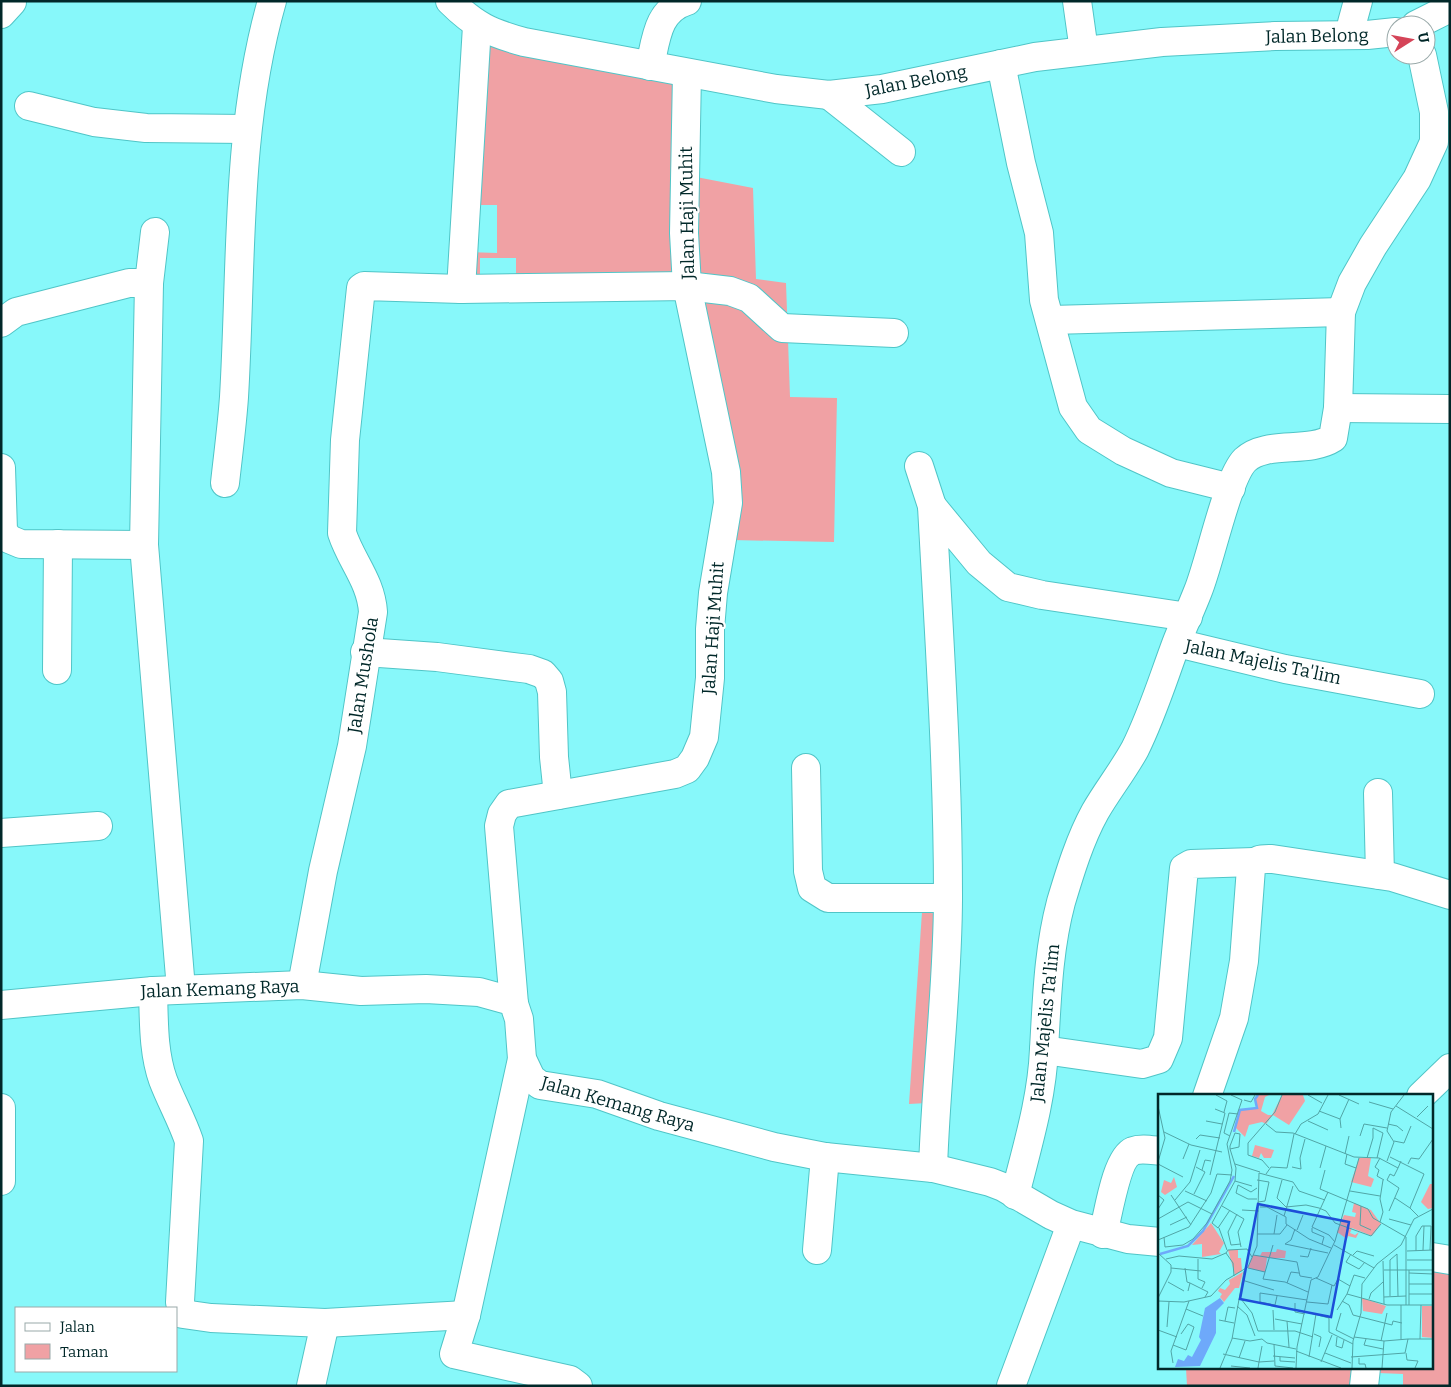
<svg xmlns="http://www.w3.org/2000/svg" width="1451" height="1387" font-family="Bitter,serif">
  <rect width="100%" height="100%" fill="#87f8fa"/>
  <g fill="#f0a1a4" fill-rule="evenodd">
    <path d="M477,26L687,73V286L461,289ZM468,205H497V253L467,252ZM480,258H516V285L480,284Z"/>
    <path d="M691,176L753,188L756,279L786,283L790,397L837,398L834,542L732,540L700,323Z"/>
    <path d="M922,912L939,914L927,1103L909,1104Z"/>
    <path d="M1432,1257L1450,1260V1386H1403V1374L1378,1373L1366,1368H1432Z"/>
    <path d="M1186,1368H1359L1357,1386H1187Z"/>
  </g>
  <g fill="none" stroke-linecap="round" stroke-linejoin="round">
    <defs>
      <g id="minor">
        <path d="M450,1C475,26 491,33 524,42L776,89L829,95L882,89L1035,57L1162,42L1275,36L1367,35L1396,32"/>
        <path d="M1077,1L1084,51"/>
        <path d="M1,14L12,2"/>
        <path d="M1416,25L1450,8"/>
        <path d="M1352,35V23L1358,1"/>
        <path d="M1001,64L1021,163L1039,233L1044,300L1073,407L1089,430L1123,451L1171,473L1231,488"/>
        <path d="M650,66C656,40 657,10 687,1"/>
        <path d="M829,95L901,152"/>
        <path d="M29,106L94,122L146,128L247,129"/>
        <path d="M149,283L155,232"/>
        <path d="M461,289L477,26"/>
        <path d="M1051,320L1341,312"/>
        <path d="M1,323L16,312L129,283H149L144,545L181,989"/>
        <path d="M1338,408L1450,409"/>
        <path d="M919,466L932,506"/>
        <path d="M1,468L3,531L9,539L21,544L144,545"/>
        <path d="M225,483C228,455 232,426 234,397C242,264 235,131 272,1"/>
        <path d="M1177,643L1285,669L1420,694"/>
        <path d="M365,652L437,657L529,669L543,674L549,681L552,692L554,757L558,795"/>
        <path d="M57,670L58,544"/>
        <path d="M806,768L808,871L812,888L828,898H948"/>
        <path d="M1378,793L1380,875"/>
        <path d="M1,833L98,826"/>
        <path d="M302,985L323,871L352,746L373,612C371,581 351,561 342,533L345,440L361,288L364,286L461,289L687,286L730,291L749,298L782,328L894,333"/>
        <path d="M153,991C154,1020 153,1052 163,1080C171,1101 182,1120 189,1141L180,1302L183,1314L211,1318L325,1323L466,1315"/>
        <path d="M514,1004L499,826L502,814L509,804L675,774L687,769L695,758L704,737L710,678V629L713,593L728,503L726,472L687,286L684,233L687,73"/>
        <path d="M1,1005L153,991L302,985L361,991L426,989L479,992L508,1000L514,1004L519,1019L522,1059L531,1078L540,1085L597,1094L659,1116L774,1147L825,1157L933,1168L990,1182L1003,1187L1051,1215L1071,1224L1128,1239L1160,1242"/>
        <path d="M1044,1050L1142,1064L1159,1059L1168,1038L1184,868L1191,864L1254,862"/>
        <path d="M522,1059L466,1315L454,1354L570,1380L578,1386"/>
        <path d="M1207,1096L1234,1018L1244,961L1251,868C1256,858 1262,859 1272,859L1392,877L1450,895"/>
        <path d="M1421,1096L1450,1068"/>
        <path d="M1,1108V1181"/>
        <path d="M933,1168C936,1077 948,987 948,896C948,766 939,636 932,506L979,563L1008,587L1042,595L1188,617"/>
        <path d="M1015,1195C1027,1147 1042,1099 1044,1049C1047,999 1048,951 1061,902C1070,872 1080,839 1095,812C1107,791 1123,771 1135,749C1152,715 1163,679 1176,644C1183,626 1191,609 1198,591C1210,562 1227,478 1245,460C1266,440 1308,454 1333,438L1338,408L1341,312L1352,283L1373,246L1417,179L1434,142V112L1422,55"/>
        <path d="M1103,1234C1108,1216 1116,1158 1133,1151C1141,1148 1151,1150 1160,1151"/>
        <path d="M817,1250L825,1157"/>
        <path d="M1432,1257L1450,1260"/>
        <path d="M311,1386L325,1323"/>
        <path d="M1011,1386L1069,1230"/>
        <path d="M1364,1386L1366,1368"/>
      </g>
    </defs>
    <use href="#minor" stroke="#50c5c7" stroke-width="30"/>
    <use href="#minor" stroke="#fff" stroke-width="28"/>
  </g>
  <g text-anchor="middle" stroke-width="4.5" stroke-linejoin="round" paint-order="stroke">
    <g font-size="18" fill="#012829" stroke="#fff">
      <text transform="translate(1317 36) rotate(-1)" y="6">Jalan Belong</text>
      <text transform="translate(916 81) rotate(-11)" y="6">Jalan Belong</text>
      <text transform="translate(687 213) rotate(-91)" y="6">Jalan Haji Muhit</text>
      <text transform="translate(713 628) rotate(-86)" y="6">Jalan Haji Muhit</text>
      <text transform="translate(1263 662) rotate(12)" y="6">Jalan Majelis Ta'lim</text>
      <text transform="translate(363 675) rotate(-81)" y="6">Jalan Mushola</text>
      <text transform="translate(220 989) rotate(-2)" y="6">Jalan Kemang Raya</text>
      <text transform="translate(1045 1023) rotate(-84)" y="6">Jalan Majelis Ta'lim</text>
      <text transform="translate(618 1104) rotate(16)" y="6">Jalan Kemang Raya</text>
    </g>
  </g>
  <g transform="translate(1158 1094)">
    <rect width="275" height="275" fill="#87f8fa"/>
    <path d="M100,1H111L107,3L103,17L110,21H114L124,1H145L147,7L131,31L115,21L108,30L104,28L91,31L87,43L77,33L82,16L99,14L97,5ZM97,51L116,56L113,64H106L103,59L101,64L94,62ZM201,64H213L210,82L216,85L213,93L193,88ZM16,83L19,93L7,101L3,98L6,86L13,89ZM272,90H275V114L270,115L263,108ZM196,109L213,116L223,130L214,142L194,134L192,139L197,141L201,138L198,144L190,142L189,145L179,138L186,121L197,123L198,119L194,118ZM53,129L66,149L61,158L63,160L44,163V150L34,151ZM119,155L128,157L127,164H109L107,178L90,174L95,161L102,162L104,158H118ZM70,156H80V164H83L84,177L77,181ZM85,178L81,194H77L66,208L62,203L64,200L60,197L62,194L67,196L72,190L71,186ZM204,204L228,212L224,220L205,217ZM264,212H275V244L264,243Z" fill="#f0a1a4"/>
    <path d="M62,204L66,209L58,217V239L42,272L17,273L20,265L26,267L30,261L34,263L43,246L41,243L47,214Z" fill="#6ea9fa"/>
    <path fill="none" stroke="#6ea9fa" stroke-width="2.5" d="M76,38L82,16L99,14L97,5L100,1M2,160L30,152L45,137L76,82"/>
    <path fill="none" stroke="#51a5a6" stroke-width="1" d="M58,1L69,7L66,18M150,1L164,9M181,1L201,10M86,6L93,8L97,1M211,8L235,15M0,12L7,44L0,68M238,12L275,35M161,17L182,25L183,34M259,23L270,12M182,25L191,5M48,27L64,30M150,27L170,36M108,30L118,38L135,39L196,63L221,64L240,74L243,67M230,30L239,32L245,37M215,34L225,39L219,64M6,38L33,51L64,58M137,40L143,30L160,20L170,1M72,42L66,39L71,19L80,20M202,42L206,30L229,34M38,45L42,41L62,44M236,47L246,49L253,32M72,55L81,53L82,40L77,39L72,52V55L78,74L77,87M187,60L191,42M189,60L187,70L198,74M232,63L266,80L252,114L260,122M209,64L215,44V34M222,64L217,73L221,76L219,82L226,86M25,65L31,50M229,67L236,48L229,37L233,18L246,1M0,70L25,83M77,70L102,78M250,70L253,64L261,65L275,45M134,73L143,75L142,64L147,45M111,74L104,66L90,61V49L117,18L124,1M162,74L168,52M44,76L47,66L53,67M167,76L162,95L210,115L215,124L248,143V211M108,80L113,73L129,74L136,40M52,81L67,19L57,15M99,86L111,88L107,107L100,108M124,86L119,104L128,113L148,111L161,114L168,117L177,129L213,142L223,130M99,94L93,98L80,91L78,99L90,105H99M27,97L49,107M192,97L222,102M170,98L154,133L171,141L177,148M36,100L47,78L38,73M0,101L6,106L0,115M13,101L33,131M237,104L252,114M17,106L32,88L42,56M64,112L86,125L80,138L83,153M203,112L202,131L213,136M102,113H109L128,123V130L151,145L173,154M72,116L60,134L54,129L77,87L94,92M84,116L101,117M231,117L241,94L229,86L232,80L236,82L240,74M79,120L70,138L73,151L83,150M126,122L135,92M0,125L30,108L54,120M231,125L253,131M222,128L225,118L222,105L225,86M12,131L29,123M61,134L69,156M154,134V138L166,143L164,150M137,135L133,146L127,150L170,159M139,136L145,121M99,140H122L129,131M116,140L119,121M6,143L7,153L25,151L35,145L49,129L72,87L74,76L69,50L84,6L73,1M0,146L31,133L53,99L59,80L74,81M115,151L105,185L127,188L150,198M176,151L216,174M265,156L266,132M249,157L275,156M258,157V142L264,132H273L272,156M0,159L13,171V178L0,204M68,159L70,156L89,155L94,163M193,160L188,168L201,175L207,168M95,161L139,168L142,182L154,184M195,161L199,157L216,162M142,162L150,163L153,154M8,165L21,162L54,165L68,159L75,169L76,182M40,165V185L47,188L44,194M249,166H275M225,167L226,210M13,174L43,177M27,174L29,188L32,189L30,197M90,174L107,178M226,176H275M251,179L275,180M158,184L176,192L180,185L192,192M207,184L196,181L189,200L229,211H275M84,186L116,196M10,188L26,197M32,189L50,198L47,203M129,189L133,178L141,179M251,190H275M251,200H275M119,202L117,211L102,208V199L149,206M232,202V166L239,160L240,202M226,203L248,202M83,205L94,219L100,237H137L155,243M211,205L213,199L225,188M0,207L26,208L53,202L68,186L90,173L99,152L101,79L135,88L141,97L167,106M184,207L191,211L195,221L234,231L235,227L244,229M149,208L170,210L174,191M137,209V218L147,220M251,211V176M79,212L89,221L97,242M28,215L45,222M115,216L116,236M179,216L189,200M148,218L171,224V238L195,250M183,219L178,236L196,245M117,225L144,230M61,226L76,229M67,227L70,213L77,214M129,227L131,253M9,233L11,208M0,236L19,243M156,240L163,243L161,253M179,243L178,252L184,254L186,246M196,243L226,247L250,245M74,244L92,247L104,245L109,249L138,255M208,245L206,251L225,255M243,245V211M262,245L263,211M223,247L229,219M116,250L117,272L135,274M15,251L28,256L36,233L30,230L23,240M104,252L101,268L116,267M138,257L183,274M167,259L193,269M248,259L249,266L260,267L257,274M65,260L101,268L100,274M115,262L137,264M122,263V267L137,268M151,263L158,220M193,263L247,259L250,245H275M81,264L87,247M201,264V270H207L208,274M163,268L174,241M15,269L13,257L31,207M73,272L92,274M62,274L74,245L86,177M138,274L139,253L153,186L160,183L177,147L201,64M194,274L195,247L203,219L204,190L219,170L243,151L256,125L275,115M224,274L226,247"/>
    <path fill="#1d4ed8" fill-opacity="0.15" stroke="#1d4ed8" stroke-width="2.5" d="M100,110L191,128L173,223L82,205Z"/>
    <rect width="275" height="275" fill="none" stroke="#012829" stroke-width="2.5"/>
  </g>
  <rect width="1451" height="1387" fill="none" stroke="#012829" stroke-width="5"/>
  <rect x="15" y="1307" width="162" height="65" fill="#ffffff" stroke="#99a9a9"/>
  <rect x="25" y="1323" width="25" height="8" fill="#ffffff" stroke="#99a9a9"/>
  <text x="60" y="1332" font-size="15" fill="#012829">Jalan</text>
  <rect x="25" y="1344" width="25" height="15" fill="#f0a1a4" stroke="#99a9a9"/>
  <text x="60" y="1357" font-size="15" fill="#012829">Taman</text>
  <g transform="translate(1411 40) rotate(79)"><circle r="24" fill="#ffffff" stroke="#99a9a9"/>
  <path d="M0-4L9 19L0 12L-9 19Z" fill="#d54458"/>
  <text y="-8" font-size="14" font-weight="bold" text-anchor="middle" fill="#012829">U</text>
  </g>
</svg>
